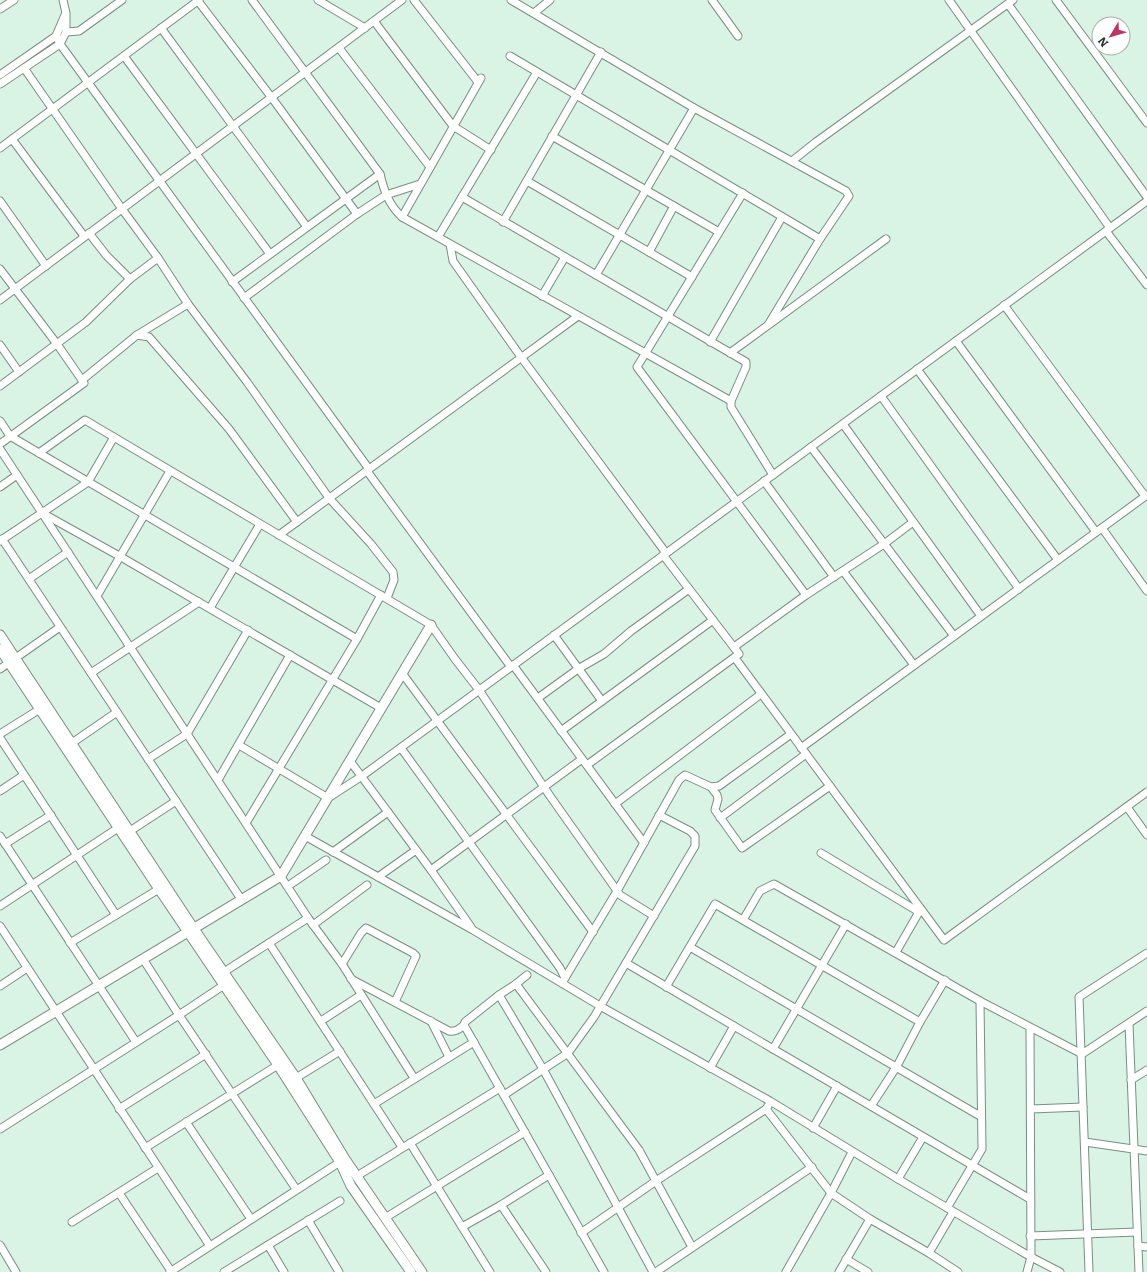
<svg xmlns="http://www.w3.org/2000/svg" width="1147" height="1272" font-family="Literata,serif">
  <rect width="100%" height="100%" fill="#d9f3e4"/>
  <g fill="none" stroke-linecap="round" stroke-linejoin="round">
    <defs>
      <g id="minor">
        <path d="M252,0L380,174C384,191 389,205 402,217L731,401"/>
        <path d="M318,0L365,28"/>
        <path d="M414,0L478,82"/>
        <path d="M511,0L694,108L846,191L849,196L820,239L768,325"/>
        <path d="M712,0L738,36"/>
        <path d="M949,0L1110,228"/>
        <path d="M1056,0L1147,123"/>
        <path d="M198,1L272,98L357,214"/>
        <path d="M1008,4L1147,197"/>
        <path d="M0,9L14,0"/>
        <path d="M534,13L550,0"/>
        <path d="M374,21L453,126L491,150"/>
        <path d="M161,28L307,227"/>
        <path d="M66,32L79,31L122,0"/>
        <path d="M56,36L60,44L369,469"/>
        <path d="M339,48L430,167"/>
        <path d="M124,56L270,254"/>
        <path d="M510,56L820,239"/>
        <path d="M24,68L122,209L158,258L188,304L247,382L329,498L371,544L393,572L394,580L387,598"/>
        <path d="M0,75L56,36L65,15"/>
        <path d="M0,84L60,44L66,32V13L63,0"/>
        <path d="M552,136L719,232"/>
        <path d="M12,139L84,236"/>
        <path d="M0,148L199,0"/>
        <path d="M792,161L816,142L1013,0"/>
        <path d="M527,181L692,277"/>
        <path d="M743,193L637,367L806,595"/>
        <path d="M462,197L746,362V367L731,401V407L773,475"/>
        <path d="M0,201L46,266"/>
        <path d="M402,217L481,78"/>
        <path d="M503,222L601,52"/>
        <path d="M1106,231L1147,285"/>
        <path d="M89,233L106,255L130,279"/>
        <path d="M438,237L537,72"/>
        <path d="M450,244L453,261L521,357L666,553"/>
        <path d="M649,252L674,206"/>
        <path d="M0,269L57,344L84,383L0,444"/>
        <path d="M596,275L694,108"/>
        <path d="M232,282L380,174"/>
        <path d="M542,296L565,257"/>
        <path d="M244,298L357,214L386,195L420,184"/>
        <path d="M0,300L402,0"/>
        <path d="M1004,305L1145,496"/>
        <path d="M137,335L188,304"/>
        <path d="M956,341L1096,532"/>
        <path d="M710,342L782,217"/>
        <path d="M0,345L19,372"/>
        <path d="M730,353L886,239"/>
        <path d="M917,369L1058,560"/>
        <path d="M82,380L137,335L149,337L229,429L297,522"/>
        <path d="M0,386L86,322L130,279L158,258"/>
        <path d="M881,396L1019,589"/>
        <path d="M0,421L10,436L357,639"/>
        <path d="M843,424L981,616"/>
        <path d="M811,447L954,636"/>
        <path d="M0,449L308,918L342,964L414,1078"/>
        <path d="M39,453L85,420L431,625L455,659L479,690L550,796L620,895L654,916"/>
        <path d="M367,471L511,667"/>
        <path d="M764,481L834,577"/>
        <path d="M0,487L17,475"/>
        <path d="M44,514L121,557L381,708"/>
        <path d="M1102,528L1147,591"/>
        <path d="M279,535L578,316"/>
        <path d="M2,539L241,899"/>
        <path d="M0,541L88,482L114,437"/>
        <path d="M843,571L914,665"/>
        <path d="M29,579L68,552"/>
        <path d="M97,596L170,471"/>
        <path d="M210,608L260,524"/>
        <path d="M554,635L602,701"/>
        <path d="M734,647L806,595L884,544L913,522"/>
        <path d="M735,658L944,940L1147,792"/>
        <path d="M513,665L644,843"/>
        <path d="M0,669L60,627"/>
        <path d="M91,673L199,602"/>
        <path d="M402,673L593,932"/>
        <path d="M538,698L578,669L604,654L631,631L689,589"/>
        <path d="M561,731L713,620"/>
        <path d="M0,734L40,709"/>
        <path d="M0,738L116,915"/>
        <path d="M72,743L117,712"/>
        <path d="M239,745L328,798L362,776L1147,201"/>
        <path d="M401,748L560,968L565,978"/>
        <path d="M801,748L1147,495"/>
        <path d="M148,759L187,734L248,630"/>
        <path d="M350,761L431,870L471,927"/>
        <path d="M587,765L739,654L663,555"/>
        <path d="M218,780L290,655"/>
        <path d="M711,787L717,795L718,799L715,810L742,848L830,786"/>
        <path d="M0,791L24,775"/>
        <path d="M615,804L761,694"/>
        <path d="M1127,807L1147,835"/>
        <path d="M720,818L806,754"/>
        <path d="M246,823L357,639L381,595"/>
        <path d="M130,831L176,801"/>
        <path d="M0,836L136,1042"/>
        <path d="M305,836L473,930L600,1006L770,1101L898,1179L1031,1257L1060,1272"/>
        <path d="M5,844L51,815"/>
        <path d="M333,852L388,812"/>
        <path d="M821,853L919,912L896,952"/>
        <path d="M431,870L582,759"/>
        <path d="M378,877L416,850"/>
        <path d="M288,886L326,860"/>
        <path d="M0,906L118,828"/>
        <path d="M743,920L760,891L774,884L980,1001L1082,1054L1147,1011"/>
        <path d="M313,925L367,885"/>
        <path d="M0,926L210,1246"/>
        <path d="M70,943L159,889"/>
        <path d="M269,943L402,1147"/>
        <path d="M690,947L980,1116"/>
        <path d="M143,959L179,1015L296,1189"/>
        <path d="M626,963L1030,1199"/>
        <path d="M342,964L361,933L366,928L413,953L416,956L395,1002"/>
        <path d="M224,972L308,918"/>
        <path d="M527,975L516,984L499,995L465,1022L464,1025L604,1272"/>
        <path d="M351,979L449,1031C456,1032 459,1029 464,1025"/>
        <path d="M562,983L617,891L679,780L685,775L711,787L719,786L791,734"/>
        <path d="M516,984L639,1150L692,1247"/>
        <path d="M0,986L27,968"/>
        <path d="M666,987L715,904L920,1022"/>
        <path d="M499,995L543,1069L653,1272"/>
        <path d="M321,1021L361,995"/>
        <path d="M431,1021L449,1057"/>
        <path d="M1129,1024L1139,1272"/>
        <path d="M773,1049L846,924"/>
        <path d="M710,1068L734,1026"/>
        <path d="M296,1078L340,1051"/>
        <path d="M1131,1080L1147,1070"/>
        <path d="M504,1095L568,1053L594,1017L695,846V836L690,831L659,815"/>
        <path d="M374,1104L474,1042"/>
        <path d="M871,1106L897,1066L920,1022L945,980"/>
        <path d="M119,1109L206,1054"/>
        <path d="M766,1109L831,1193L870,1219L929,1253L958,1272"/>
        <path d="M1031,1109L1083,1107"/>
        <path d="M186,1122L251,1219"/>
        <path d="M813,1128L837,1086"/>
        <path d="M0,1129L179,1015L224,985"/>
        <path d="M1085,1142L1147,1151"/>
        <path d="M410,1143L490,1272"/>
        <path d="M145,1148L278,1065"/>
        <path d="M357,1176L500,1088"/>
        <path d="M898,1179L923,1137"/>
        <path d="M119,1193L171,1271"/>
        <path d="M947,1208L982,1149L980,1001"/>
        <path d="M385,1218L525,1132"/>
        <path d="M308,1220L339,1272"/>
        <path d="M72,1222L158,1168"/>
        <path d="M462,1227L501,1205"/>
        <path d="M581,1233L656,1181L766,1109L768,1106"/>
        <path d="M1030,1236L1137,1232"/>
        <path d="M0,1245L16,1272"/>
        <path d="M268,1245L284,1272"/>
        <path d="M1138,1246L1147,1247"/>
        <path d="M929,1253L953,1212"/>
        <path d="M846,1259L868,1272"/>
        <path d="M170,1272L343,1160"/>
        <path d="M224,1272L340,1201"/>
        <path d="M546,1272L501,1205L549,1175"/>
        <path d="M656,1272L812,1167"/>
        <path d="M786,1272L831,1193L852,1152"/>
        <path d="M839,1272L870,1219"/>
        <path d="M1027,1272L1031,1257L1030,1028"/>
        <path d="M1089,1272L1079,997L1147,953"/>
      </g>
      <g id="tertiary">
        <path d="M0,635L194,929L296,1078L345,1159L422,1272"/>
        <path d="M0,649L159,889L278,1065L340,1162L351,1186L411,1272"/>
        <path d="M0,1045L281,876L431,625"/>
      </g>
    </defs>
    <use href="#minor" stroke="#788f81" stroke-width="9"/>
    <use href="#tertiary" stroke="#788f81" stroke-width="11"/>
    <use href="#minor" stroke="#fff" stroke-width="7"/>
    <use href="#tertiary" stroke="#fff" stroke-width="9"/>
  </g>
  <g transform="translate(1111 36) rotate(232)"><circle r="19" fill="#ffffff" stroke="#aaaeab"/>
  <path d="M0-3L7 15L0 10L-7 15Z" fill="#bf3262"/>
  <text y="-6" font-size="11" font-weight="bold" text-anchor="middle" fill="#2a342e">N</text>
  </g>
</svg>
